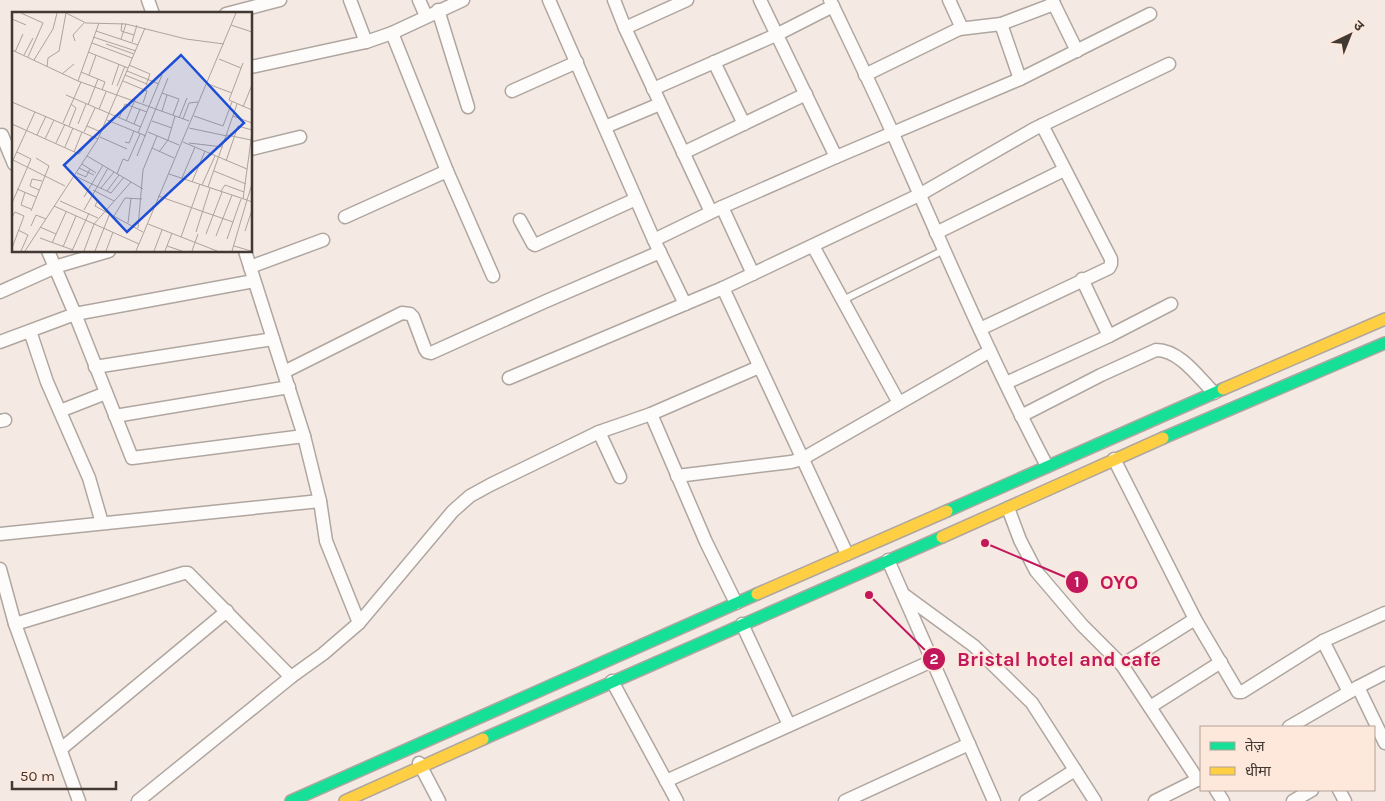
<svg xmlns="http://www.w3.org/2000/svg" width="1385" height="801" font-family="Karla,'Noto Sans Devanagari',sans-serif">
  <rect width="100%" height="100%" fill="#f5eae3"/>
  <g fill="none" stroke-linecap="round" stroke-linejoin="round">
    <defs>
      <path id="lane" d="M843,300L944,250"/>
      <g id="street">
        <path d="M148,0L153,14"/>
        <path d="M350,0L366,42"/>
        <path d="M419,0L426,16"/>
        <path d="M549,0L654,240L685,304"/>
        <path d="M614,0L625,28L711,212"/>
        <path d="M760,0L836,157"/>
        <path d="M830,0C851,44 873,89 893,134C942,245 990,358 1047,466"/>
        <path d="M1052,0L1077,51"/>
        <path d="M438,10L468,107"/>
        <path d="M226,14L280,0"/>
        <path d="M1001,24L1020,79"/>
        <path d="M625,28L687,0"/>
        <path d="M959,29L1001,24L1054,4"/>
        <path d="M392,33L447,171L493,276"/>
        <path d="M714,62L744,124"/>
        <path d="M251,67L366,42L392,33L463,0"/>
        <path d="M865,75L959,29L960,24L949,0"/>
        <path d="M653,89L776,35L833,6"/>
        <path d="M512,91L577,62"/>
        <path d="M605,127L660,104"/>
        <path d="M2,135L14,164"/>
        <path d="M251,149L300,137"/>
        <path d="M683,153L806,94"/>
        <path d="M722,207L753,274"/>
        <path d="M345,217L447,171"/>
        <path d="M520,220L533,244L535,245L636,199"/>
        <path d="M936,233L1064,170"/>
        <path d="M654,240L722,207L836,157L1020,79L1150,14"/>
        <path d="M813,246L899,403"/>
        <path d="M48,251L75,314L132,458L304,436"/>
        <path d="M245,251L304,436L320,501L326,541L359,623"/>
        <path d="M250,267L323,240"/>
        <path d="M1082,279L1109,336"/>
        <path d="M723,288L847,554"/>
        <path d="M0,292L58,266L109,251"/>
        <path d="M980,329L1109,268L1111,264V259L1042,125"/>
        <path d="M30,331L47,382L89,478L102,523"/>
        <path d="M0,342L75,314L254,281"/>
        <path d="M95,367L273,339"/>
        <path d="M284,372L402,313L410,314L413,317L425,349L427,352L431,353L544,302L660,252"/>
        <path d="M509,378L723,288L919,195L1034,129L1169,64"/>
        <path d="M1006,383L1109,336L1171,304"/>
        <path d="M60,411L106,393"/>
        <path d="M651,414L706,542L736,603"/>
        <path d="M115,416L289,387"/>
        <path d="M1021,416L1101,375L1156,350C1180,350 1199,378 1214,393"/>
        <path d="M0,421L5,420"/>
        <path d="M599,432L620,477"/>
        <path d="M1114,459L1195,619L1238,692H1242L1323,641L1385,613"/>
        <path d="M677,476L791,462L802,459L990,351"/>
        <path d="M1008,508L1020,540L1036,571L1082,625L1122,665L1198,780"/>
        <path d="M0,534L320,501"/>
        <path d="M888,560L994,801"/>
        <path d="M0,569L15,624L79,801"/>
        <path d="M903,594L974,646L1032,703L1095,801"/>
        <path d="M15,624L184,573H188L291,677"/>
        <path d="M742,624L789,725"/>
        <path d="M1323,641L1349,692"/>
        <path d="M1122,665L1195,619"/>
        <path d="M612,681L677,801"/>
        <path d="M1358,687L1385,743"/>
        <path d="M1150,707L1221,662"/>
        <path d="M1289,727L1358,687L1385,673"/>
        <path d="M61,749L227,611"/>
        <path d="M419,763L439,801"/>
        <path d="M666,781L932,661"/>
        <path d="M1216,790L1223,801"/>
        <path d="M1339,790L1345,801"/>
        <path d="M138,801L291,677L323,654L359,623L453,511L470,496L490,485L599,432L651,414L759,367"/>
        <path d="M845,801L969,744"/>
        <path d="M1026,801L1075,770"/>
        <path d="M1155,801L1201,778"/>
        <path d="M1293,801L1312,790"/>
      </g>
      <g id="fast">
        <path d="M1163,438L1385,343"/>
        <path d="M947,511L1223,389"/>
        <path d="M483,739L942,537"/>
        <path d="M291,801L757,594"/>
      </g>
      <g id="slow">
        <path d="M1223,389L1385,319"/>
        <path d="M942,537L1163,438"/>
        <path d="M757,594L947,511"/>
        <path d="M345,801L483,739"/>
      </g>
    </defs>
    <use href="#lane" stroke="#afa6a0" stroke-width="9"/>
    <use href="#street" stroke="#afa6a0" stroke-width="15"/>
    <use href="#fast" stroke="#afa6a0" stroke-width="14"/>
    <use href="#slow" stroke="#afa6a0" stroke-width="14"/>
    <use href="#lane" stroke="#fefcfb" stroke-width="6"/>
    <use href="#street" stroke="#fefcfb" stroke-width="12"/>
    <use href="#fast" stroke="#16e098" stroke-width="11"/>
    <use href="#slow" stroke="#ffcf43" stroke-width="11"/>
  </g>
  <g transform="translate(12 12)">
    <rect width="240" height="240" fill="#f5eae3"/>
    <path fill="none" stroke="#aea39d" stroke-width="1" d="M9,1L31,11L16,45M0,7L14,13M110,11L109,19L122,23M219,13L240,20M84,19L126,33M81,25L124,39M109,27L114,12M63,29L61,23L72,11M120,30L125,13M80,31L120,46M94,32L122,42M0,38L66,69L177,109M3,40L11,22M76,40L116,56M12,43L21,26M207,47L229,56M22,48L41,17L45,1M231,51L217,88L240,98M117,53L138,62L134,73M35,55L36,46L47,39L54,1L74,11L114,12L174,27L212,32M115,59L147,72M69,60L93,70L90,78M50,62L62,52M77,63L84,43M113,63L135,72M66,69L87,11M111,69L135,79L131,91M196,72L220,81M100,73L107,52M105,74L113,54M150,81L167,87L161,103M54,83L129,115M0,90L23,100M76,93L86,67M231,95L240,73M87,97L94,80M150,99L155,83M182,104L211,114L220,90M221,104L240,111M107,106L113,92L135,100M167,106L175,86M171,107L177,91L186,90M95,108L134,124M114,109L123,88M140,109L160,116M51,111L69,70M0,112L67,142L80,124M66,112L74,92M122,112L128,97M57,114L64,96L59,92M75,114L89,120M177,116L215,124M72,120L83,96M136,120L167,133M126,121L150,63M25,123L34,104M215,123L239,128L240,119M88,125L115,137M33,127L42,108M113,130L117,131L122,119M171,130L235,157M44,131L53,112M177,131L211,135M53,135L61,116M140,136L162,146M240,139V157M62,140L70,120M147,140L156,128L163,104M75,144L131,177M125,144L156,66M1,148L23,100L86,127M1,148L53,174M214,149L226,114L240,118M70,152L84,161M67,156L82,163M202,159L234,172M65,161L74,165L78,157M105,162L111,147L116,149L128,122M157,162L235,188L220,239M63,164L99,181L112,165M170,166L183,135M180,170L193,139M240,172L235,188L240,190M190,173L203,144M196,175L225,92M89,176L102,160M5,177L24,185M27,178L18,174L20,167L30,169M81,178L102,189M95,179L107,163M209,179L213,173L232,180M13,180L9,193L19,197M146,184L221,210M72,185L91,153M231,187L239,128M86,188L83,194L131,220M48,189L86,206M0,191L19,147L5,140M42,194L127,232M72,198L96,156M19,199L37,154L24,146M102,204L113,186L130,187M0,205L3,200L12,204L0,236M116,211L119,186M136,212L205,239M19,214L24,203L34,207M28,215L44,222M126,216L131,158L145,124M6,218L16,223L9,239M233,219L240,198M184,220L198,176M194,222L210,180M204,224L220,183M169,225L188,172M28,226L61,238M215,227L229,187M40,231L54,200M155,234L170,239M222,234L239,239M51,235L64,204M13,239L86,127L133,16M60,239L77,201M72,239L82,212L119,170M83,239L98,201M94,239L101,220M124,239L224,1M142,239L150,218M153,239L160,221M180,239L186,222"/>
    <path fill="#1d4ed8" fill-opacity="0.15" stroke="#1d4ed8" stroke-width="2.5" d="M169,43L232,111L115,220L52,153Z"/>
    <rect width="240" height="240" fill="none" stroke="#433933" stroke-width="2.5"/>
  </g>
  <path fill="none" stroke="#c2185b" stroke-width="2" d="M985 543L1077 582M869 595L934 659"/>
  <g fill="#c2185b" stroke="#fde8db" stroke-width="2">
    <circle cx="985" cy="543" r="5"/>
    <circle cx="869" cy="595" r="5"/>
    <circle cx="1077" cy="582" r="12"/>
    <circle cx="934" cy="659" r="12"/>
  </g>
  <g font-size="15" text-anchor="middle" font-weight="bold" fill="#fff">
    <text x="1077" y="587">1</text>
    <text x="934" y="664">2</text>
  </g>
  <g font-size="20" text-anchor="middle" font-weight="bold" fill="#c2185b" stroke="#fde8db" stroke-width="4" stroke-linejoin="round" paint-order="stroke">
    <text x="1119" y="589">OYO</text>
    <text x="1059" y="666">Bristal hotel and cafe</text>
  </g>
  <rect x="1200" y="726" width="175" height="65" fill="#fde8db" stroke="#b3a298"/>
  <rect x="1210" y="742" width="25" height="8" fill="#16e098" stroke="#b3a298"/>
  <text x="1245" y="751" font-size="15" fill="#433933">तेज़</text>
  <rect x="1210" y="767" width="25" height="8" fill="#ffcf43" stroke="#b3a298"/>
  <text x="1245" y="776" font-size="15" fill="#433933">धीमा</text>
  <g transform="translate(1350 35) rotate(43)" stroke="#fde8db" stroke-width="4" paint-order="stroke">
  <path d="M0-4L9 19L0 12L-9 19Z" fill="#433933"/>
  <text y="-8" font-size="14" font-weight="bold" text-anchor="middle" fill="#433933">उ</text>
  </g>
  <path d="M12 781v8h104v-8" fill="none" stroke="#433933" stroke-width="2.5"/>
  <text x="20" y="781" font-size="15" fill="#433933" stroke="#fde8db" stroke-width="4" paint-order="stroke">50 m</text>
</svg>
